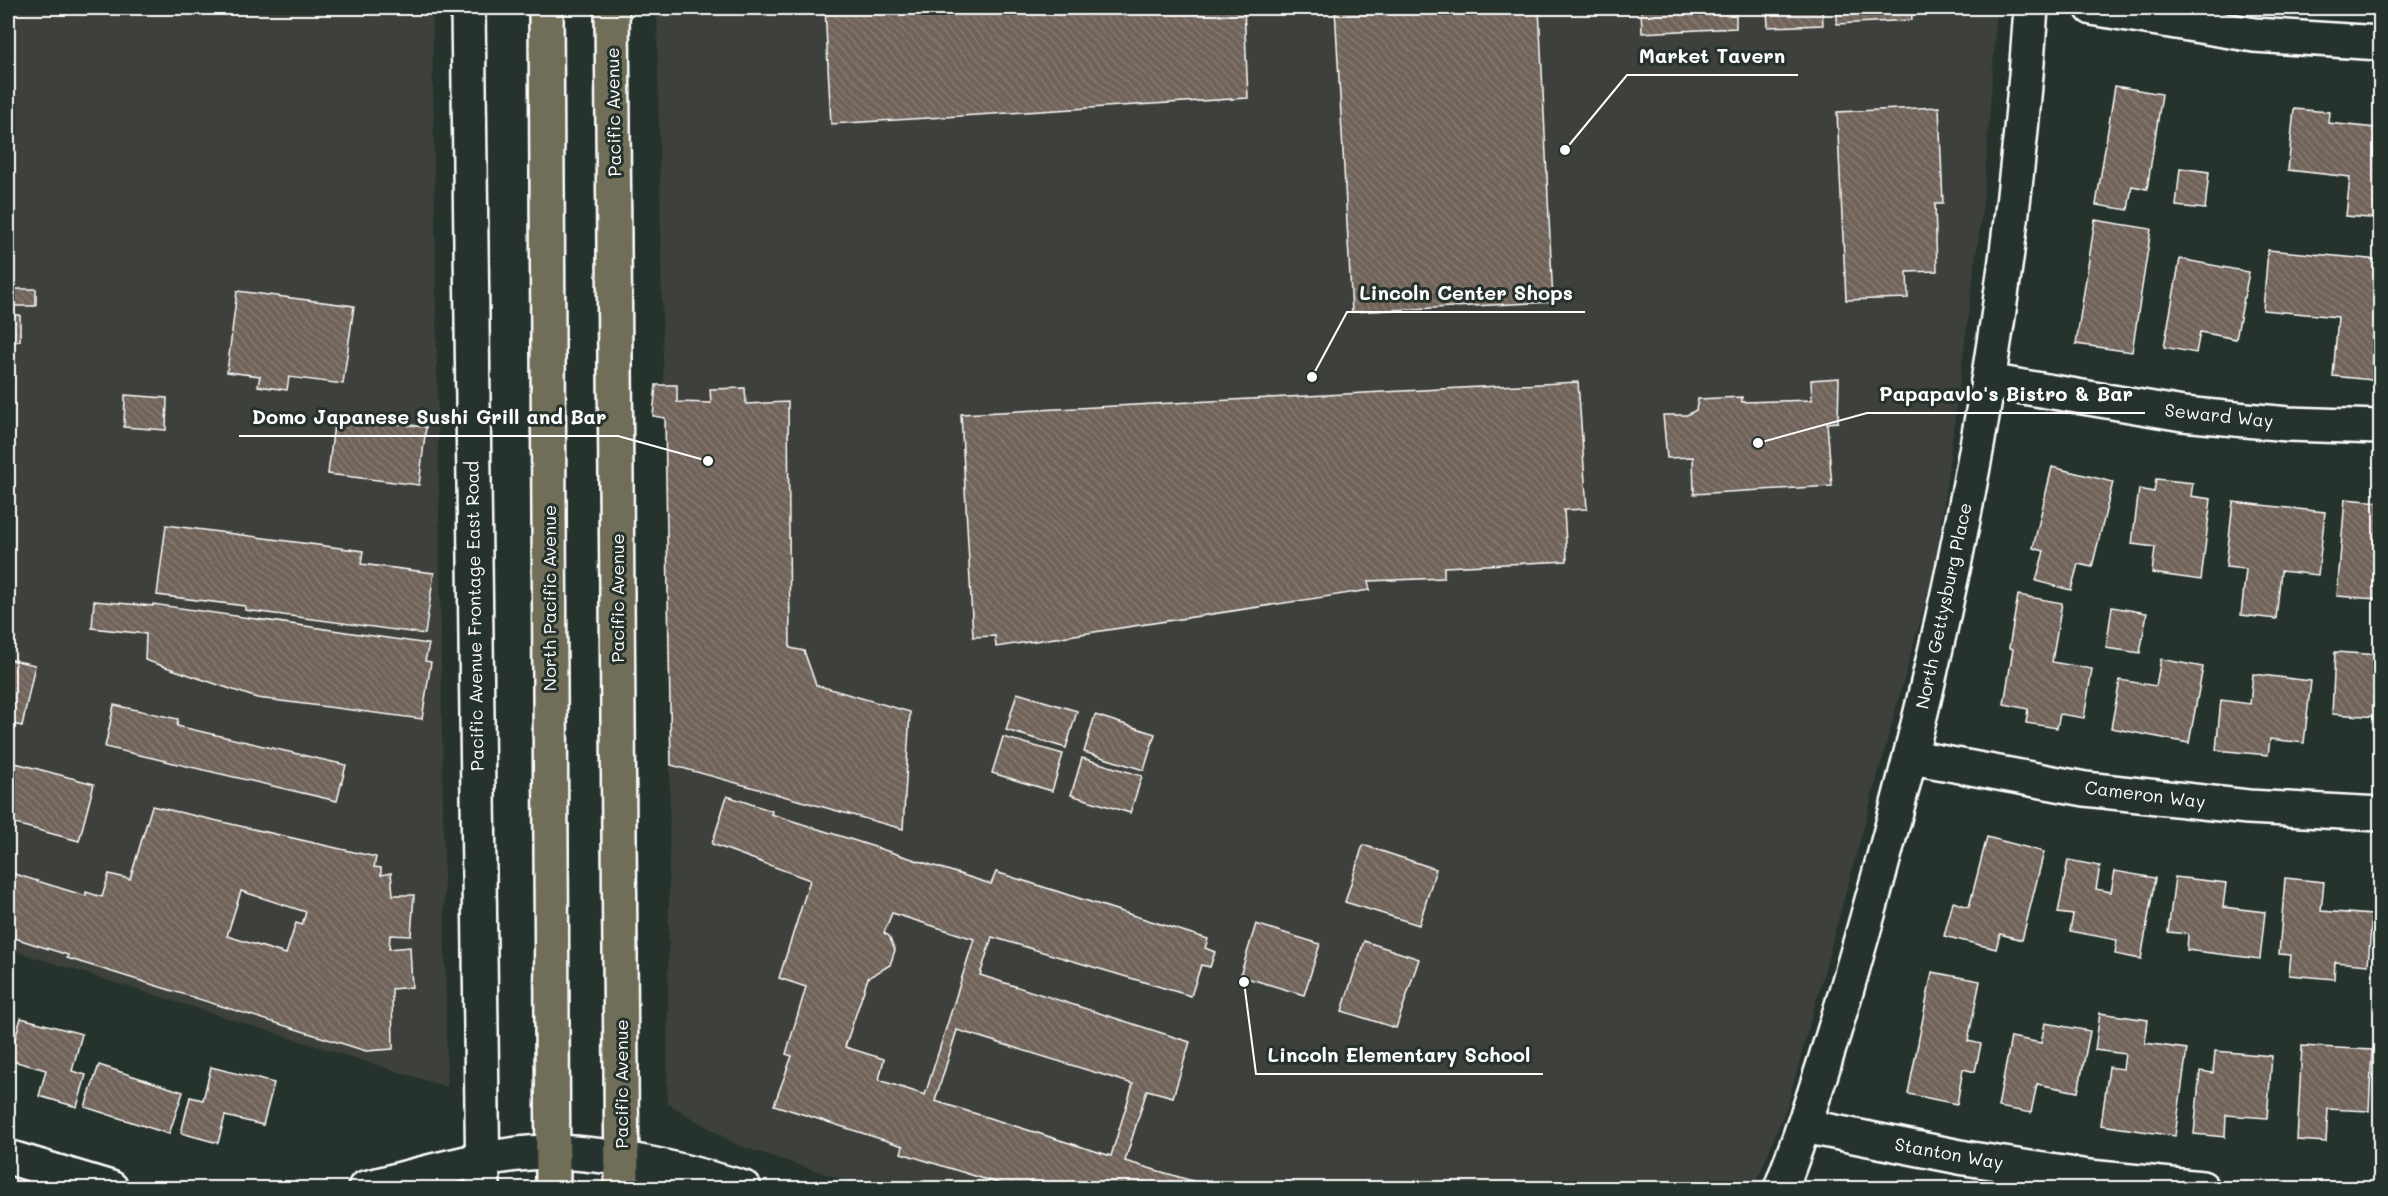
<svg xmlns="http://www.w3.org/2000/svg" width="2388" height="1196" font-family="Mali,sans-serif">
  <defs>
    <pattern id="building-back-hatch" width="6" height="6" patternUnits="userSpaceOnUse" patternTransform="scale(1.5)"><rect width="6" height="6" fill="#6f635a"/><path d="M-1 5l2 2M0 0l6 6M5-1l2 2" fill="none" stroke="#857a73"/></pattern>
  </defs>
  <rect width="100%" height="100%" fill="#26332d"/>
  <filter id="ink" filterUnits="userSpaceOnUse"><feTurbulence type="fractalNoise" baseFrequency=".0167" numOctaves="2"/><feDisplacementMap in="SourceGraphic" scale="12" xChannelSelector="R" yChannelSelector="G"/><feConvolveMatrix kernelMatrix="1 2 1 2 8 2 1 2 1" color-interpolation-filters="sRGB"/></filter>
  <g filter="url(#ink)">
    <g fill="#3c413a">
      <path d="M8,8H432L447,1087L8,949Z"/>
      <path d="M657,8H1997L1983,203L1936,562L1788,1104L1754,1188H869L737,1145L667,1103L670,775Z"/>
    </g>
    <g fill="url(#building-back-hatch)" stroke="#fff" stroke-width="1.5" fill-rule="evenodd">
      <path d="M825,8H1244L1248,98L831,124Z"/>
      <path d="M1335,8H1539L1553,302L1352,312Z"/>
      <path d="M1641,8H1736V28L1642,33Z"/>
      <path d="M1767,8H1822L1823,25L1768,27Z"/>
      <path d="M1837,8H1911L1912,20L1837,24Z"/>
      <path d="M9,75V149H8V76Z"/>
      <path d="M2115,86L2162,94L2147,189L2132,186L2128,210L2096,205Z"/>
      <path d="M1939,107L1943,204H1935L1937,271L1907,272L1908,298L1846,300L1837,112Z"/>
      <path d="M2294,109L2329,112L2328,123L2376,128L2374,155L2380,156V219L2346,216L2350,177L2288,170Z"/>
      <path d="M2180,168L2209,172L2205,209L2176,206Z"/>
      <path d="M8,218H12L13,247H8V265Z"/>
      <path d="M2095,220L2151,229L2132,352L2076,344Z"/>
      <path d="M2268,250L2380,260L2372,380L2333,376L2338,317L2263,310Z"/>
      <path d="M2180,259L2249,272L2236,339L2200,332L2196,353L2164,347Z"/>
      <path d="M8,289H36V306H12L13,315H20V341L13,342V361H8Z"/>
      <path d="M237,291L354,306L343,384L289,377L287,390L258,386L260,376L227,372Z"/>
      <path d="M1839,378L1838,422L1827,423L1832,486L1694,494L1693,457L1667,458L1663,415H1687L1696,410L1698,399L1742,397V402L1812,400L1811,380Z"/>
      <path d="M1578,382L1587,509L1564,510L1567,561L1444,567V578L1368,581L1370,590L996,647L995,636L973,637L961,414Z"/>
      <path d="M656,385H677V402L711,403L710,389L745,388L746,404L788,402L790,648L804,651L816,685L910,712L903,829L671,765L665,418L653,416Z"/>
      <path d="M125,395L167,398L166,430L124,427Z"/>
      <path d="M335,416L426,427L419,485L328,474Z"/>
      <path d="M2052,467L2113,482L2092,567L2078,564L2071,590L2036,581L2044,551L2033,548Z"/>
      <path d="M2156,479L2193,483L2191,496L2211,499L2201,580L2152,573L2155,547L2132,544L2139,489L2154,492Z"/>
      <path d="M2345,499L2380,502V572H2378L2376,599L2337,596Z"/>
      <path d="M2233,502L2325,512L2318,575L2281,571L2276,619L2241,615L2246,569L2226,567Z"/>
      <path d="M166,525L363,551L361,564L434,573L425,634L245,610V606L157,595Z"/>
      <path d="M2018,595L2062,603L2052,662L2092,669L2084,718L2060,714L2057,728L2026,723L2028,709L2004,704L2013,649L2009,648Z"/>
      <path d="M94,601L153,606V604L429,644L425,661L431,662L422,719L257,698L145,660L146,634L92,628Z"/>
      <path d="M2112,607L2147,613L2140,653L2106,648Z"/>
      <path d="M2335,652L2380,655V717L2332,714Z"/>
      <path d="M8,659L35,665L22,726L8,723Z"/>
      <path d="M2161,659L2203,667L2189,743L2111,728L2120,680L2156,686Z"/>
      <path d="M2253,674L2311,681L2304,743L2270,739L2268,755L2216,750L2221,700L2250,704Z"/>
      <path d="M1017,693L1077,711L1066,748L1006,730Z"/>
      <path d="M114,705L178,719L177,726L346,765L337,801L105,747Z"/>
      <path d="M1095,715L1155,734L1144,770L1084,752Z"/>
      <path d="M1003,737L1063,754L1052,791L992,773Z"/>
      <path d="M1082,758L1142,776L1130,813L1071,795Z"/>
      <path d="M8,761L94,784L79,841L8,822Z"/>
      <path d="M727,796L772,811L771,814L991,884L996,872L1208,939L1205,948L1215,952L1210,967L1201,965L1191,996L992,937L980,975L1190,1042L1173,1097L1147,1090L1125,1161L1216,1188H1013L901,1153L903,1146L774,1105L792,1056L786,1054L806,987L779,978L810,880L712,844ZM892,913L974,939L925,1095L879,1080L884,1059L845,1047L868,978L890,965L895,950L889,936L884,933ZM957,1030L1133,1084L1111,1156L935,1101Z"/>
      <path d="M152,806L376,857L374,867L381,868V875L391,873L393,895H414L411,936L390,935L389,949L410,947L412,987L392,989L393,1049L366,1051L67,958L68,955L8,936V872L86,896V892L102,897L109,874L130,879ZM241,891L306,912L302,925L296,923L286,954L227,936Z"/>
      <path d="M1987,837L2044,852L2022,940L2000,934L1996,949L1944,936L1953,902L1969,907Z"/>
      <path d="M1363,845L1436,869L1419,925L1345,902Z"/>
      <path d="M2068,860L2100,866L2096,889L2111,892L2115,871L2155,878L2141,959L2115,954L2117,940L2070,931L2073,915L2058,913Z"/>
      <path d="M2175,877L2226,883L2223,907L2265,912L2260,959L2187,950L2188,934L2168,932Z"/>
      <path d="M2285,878L2324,882L2321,911L2372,915L2368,965L2335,962L2334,979L2289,975L2291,955L2279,954Z"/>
      <path d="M1256,924L1320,944L1304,995L1240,976Z"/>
      <path d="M1364,941L1419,959L1396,1028L1342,1011Z"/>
      <path d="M1932,972L1980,981L1968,1041L1981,1044L1975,1072L1963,1069L1957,1104L1908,1094Z"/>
      <path d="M2100,1013L2148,1020L2145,1043L2187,1049L2175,1136L2101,1125L2109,1067L2123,1069L2125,1054L2095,1050Z"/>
      <path d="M21,1018L82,1034L72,1071L86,1075L77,1107L39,1096L46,1070L9,1060Z"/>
      <path d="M2045,1023L2090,1031L2078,1092L2037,1084L2031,1113L1998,1107L2011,1037L2041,1043Z"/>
      <path d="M2302,1046L2372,1050L2369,1111L2328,1109L2326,1142L2297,1140Z"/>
      <path d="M2215,1051L2272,1056L2267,1118L2226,1115L2225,1137L2194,1134L2200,1071L2213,1073Z"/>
      <path d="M99,1065L183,1092L169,1134L85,1107Z"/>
      <path d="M211,1067L274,1083L263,1125L225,1116L218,1143L181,1133L190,1097L203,1100Z"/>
    </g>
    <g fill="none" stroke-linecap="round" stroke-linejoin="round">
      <defs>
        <g id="street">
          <path d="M468,8L483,1188"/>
          <path d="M2092,8L2254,35L2380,43"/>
          <path d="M1988,381L2183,414L2288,424L2380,427"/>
          <path d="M1912,757L2085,789L2248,807L2380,814"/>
          <path d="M1804,1126L1965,1158L2089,1177L2202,1188"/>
          <path d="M1781,1188C1820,1086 1850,980 1879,875C1957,592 2012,301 2031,8"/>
        </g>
        <g id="secondary">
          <path d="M8,1157L111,1188"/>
          <path d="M365,1188C424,1174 495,1151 555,1152C619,1154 683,1170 744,1188"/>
        </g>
        <g id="primary">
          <path d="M546,8L553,1188"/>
          <path d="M612,8L622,1188"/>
        </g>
      </defs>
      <use href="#street" stroke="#fff" stroke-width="38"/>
      <use href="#secondary" stroke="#fff" stroke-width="38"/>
      <use href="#primary" stroke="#fff" stroke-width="38"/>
      <use href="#street" stroke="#26332d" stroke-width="33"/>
      <use href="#secondary" stroke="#26332d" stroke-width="33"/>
      <use href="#primary" stroke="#706e59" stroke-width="33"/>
    </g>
  </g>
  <g text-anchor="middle" stroke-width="6" stroke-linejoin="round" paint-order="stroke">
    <g font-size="18" fill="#fff" stroke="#26332d">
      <text transform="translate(614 112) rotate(-91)" y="6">Pacific Avenue</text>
      <text transform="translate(2219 416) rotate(6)" y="6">Seward Way</text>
      <text transform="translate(550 598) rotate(-90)" y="6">North Pacific Avenue</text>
      <text transform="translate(618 598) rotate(-90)" y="6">Pacific Avenue</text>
      <text transform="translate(1944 606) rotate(-78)" y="6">North Gettysburg Place</text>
      <text transform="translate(475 616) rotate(-91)" y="6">Pacific Avenue Frontage East Road</text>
      <text transform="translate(2145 795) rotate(7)" y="6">Cameron Way</text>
      <text transform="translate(622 1084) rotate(-90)" y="6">Pacific Avenue</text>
      <text transform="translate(1949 1154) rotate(10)" y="6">Stanton Way</text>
    </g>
  </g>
  <path fill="none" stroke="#fff" stroke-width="2" d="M1565 150L1627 75H1798M1312 377L1347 312H1585M1758 443L1867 413H2145M708 461L618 436H239M1244 982L1256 1074H1543"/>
  <g fill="#fff" stroke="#26332d" stroke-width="2">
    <circle cx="1565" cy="150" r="6"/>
    <circle cx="1312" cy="377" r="6"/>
    <circle cx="1758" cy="443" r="6"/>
    <circle cx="708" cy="461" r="6"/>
    <circle cx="1244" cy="982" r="6"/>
  </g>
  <g font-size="20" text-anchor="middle" font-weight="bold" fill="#fff" stroke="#26332d" stroke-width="6" stroke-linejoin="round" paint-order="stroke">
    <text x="1712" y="63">Market Tavern</text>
    <text x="1466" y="300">Lincoln Center Shops</text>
    <text x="2006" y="401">Papapavlo's Bistro &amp; Bar</text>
    <text x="429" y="424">Domo Japanese Sushi Grill and Bar</text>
    <text x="1399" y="1062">Lincoln Elementary School</text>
  </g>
  <rect width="2388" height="1196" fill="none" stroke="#26332d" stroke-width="30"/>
  <rect x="15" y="15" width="2358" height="1166" fill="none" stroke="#fff" stroke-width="2" filter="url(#ink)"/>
</svg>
